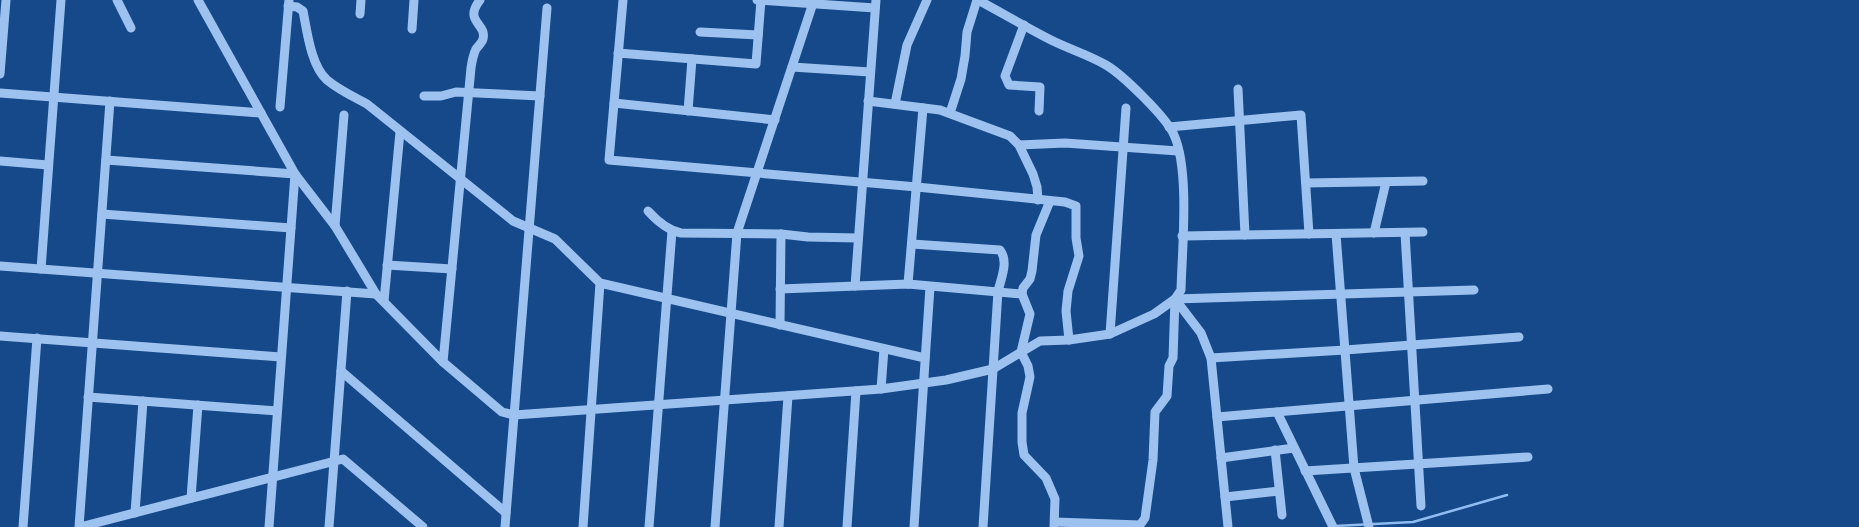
<svg xmlns="http://www.w3.org/2000/svg" width="1859" height="527" font-family="Inter,sans-serif">
  <rect width="100%" height="100%" fill="#164989"/>
  <g fill="none" stroke-linecap="round" stroke-linejoin="round">
    <path stroke="#90bdf1" stroke-width="2.5" d="M1335,526L1413,522L1507,495"/>
    <g stroke="#9ec2ef" stroke-width="9">
      <path d="M117,0L131,28"/>
      <path d="M198,0L295,174L335,226L376,294L443,362L502,412L514,415L881,389L946,380L993,369L1040,341L1069,340L1110,334L1154,314L1175,299L1181,290C1182,251 1190,170 1174,135C1167,118 1123,75 1106,65C1089,55 1069,49 1051,40C1026,27 1002,13 978,0"/>
      <path d="M623,0L609,160L917,187L1065,202L1076,206V238L1079,256L1068,291L1066,311L1069,340"/>
      <path d="M757,0L875,8"/>
      <path d="M288,6L297,7L303,11C307,31 311,66 327,80C339,90 354,97 367,104L513,221L555,239L600,283L925,358"/>
      <path d="M360,14L361,0"/>
      <path d="M1024,25L1005,76L1009,85L1040,87L1039,111"/>
      <path d="M412,29L414,0"/>
      <path d="M700,32L758,35"/>
      <path d="M618,53L756,64L761,0"/>
      <path d="M792,67L870,72"/>
      <path d="M0,74L6,0"/>
      <path d="M1238,89L1245,235"/>
      <path d="M0,93L261,113"/>
      <path d="M424,96H441L456,92L540,96"/>
      <path d="M868,101L940,110L1010,136L1019,145L1033,174L1037,187L1038,200"/>
      <path d="M614,103L775,120"/>
      <path d="M895,104L907,45L927,0"/>
      <path d="M280,107L289,0"/>
      <path d="M688,111L692,59"/>
      <path d="M950,113L961,79L965,56L967,32L977,0"/>
      <path d="M1169,127L1301,115L1309,234"/>
      <path d="M1019,145L1065,143L1178,151"/>
      <path d="M106,160L295,174"/>
      <path d="M0,161L48,165"/>
      <path d="M1306,183L1423,181"/>
      <path d="M1050,201L1036,235L1032,271L1030,279L1023,288L1022,294L1030,314L1021,352L1028,366L1030,377L1022,413V442L1024,455L1046,478L1055,499L1054,527"/>
      <path d="M648,211C657,221 667,230 681,233L781,234L808,237L858,238"/>
      <path d="M102,214L291,228"/>
      <path d="M335,226L344,115"/>
      <path d="M1374,233L1386,182"/>
      <path d="M1405,233L1421,506"/>
      <path d="M1336,234L1354,468L1369,527"/>
      <path d="M1182,236L1423,232"/>
      <path d="M912,244L1000,250C1009,261 1001,279 998,291L983,527"/>
      <path d="M387,265L452,269"/>
      <path d="M0,266L376,294"/>
      <path d="M41,269L61,0"/>
      <path d="M908,284L923,108"/>
      <path d="M855,286L876,0"/>
      <path d="M780,289L908,284L1022,294"/>
      <path d="M1175,299L1474,290"/>
      <path d="M1175,299L1201,333L1211,358L1228,527"/>
      <path d="M384,301L400,132"/>
      <path d="M780,325L781,234"/>
      <path d="M1110,334L1126,108"/>
      <path d="M0,336L281,357"/>
      <path d="M1211,358L1345,350L1519,337"/>
      <path d="M443,362L471,68C472,61 473,55 476,49C478,46 482,43 483,39C487,23 463,22 480,0"/>
      <path d="M341,371L506,513"/>
      <path d="M881,389L884,349"/>
      <path d="M88,397L277,411"/>
      <path d="M1277,412L1333,527"/>
      <path d="M1217,417L1548,389"/>
      <path d="M1275,450L1282,515"/>
      <path d="M1221,458L1294,448"/>
      <path d="M1305,471L1528,457"/>
      <path d="M1225,497L1279,491"/>
      <path d="M191,498L198,405"/>
      <path d="M135,513L143,401"/>
      <path d="M1055,522L1140,525L1145,518L1153,460L1155,412L1167,396L1169,366L1173,358L1175,299"/>
      <path d="M23,527L37,338"/>
      <path d="M79,527L110,101"/>
      <path d="M80,527L343,459L423,527"/>
      <path d="M269,527L295,174"/>
      <path d="M329,527L347,291"/>
      <path d="M505,527L547,8"/>
      <path d="M583,527L600,283"/>
      <path d="M649,527L672,231"/>
      <path d="M715,527L737,233L814,0"/>
      <path d="M779,527L788,396"/>
      <path d="M847,527L856,391"/>
      <path d="M914,527L930,287"/>
    </g>
  </g>
</svg>
